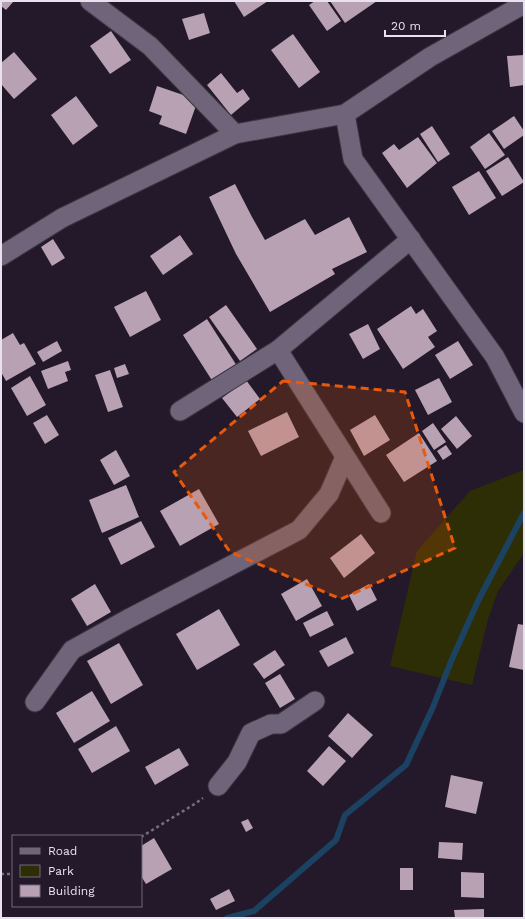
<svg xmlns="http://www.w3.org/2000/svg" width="525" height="919" font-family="'Work Sans',sans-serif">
  <rect width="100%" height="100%" fill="#23192a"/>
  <path fill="#2d2e06" d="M524,470V553L498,591L488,619L472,685L390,666L417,551L470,491Z"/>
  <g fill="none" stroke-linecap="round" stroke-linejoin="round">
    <path stroke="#1b4261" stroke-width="6" d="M227,918L254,911L336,840L345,815L406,765L433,707L452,659L479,599L524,513"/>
  </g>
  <g fill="#b8a1b2">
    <path d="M1,1H14L6,10L1,6Z"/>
    <path d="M234,1H268L244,17Z"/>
    <path d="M315,1H327L341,21L327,31L309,5Z"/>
    <path d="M330,1H377L345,23Z"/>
    <path d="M204,13L210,33L189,40L182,19Z"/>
    <path d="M111,31L131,60L110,74L90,46Z"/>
    <path d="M293,34L320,72L299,88L271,50Z"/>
    <path d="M14,52L37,79L14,99L1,84V63Z"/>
    <path d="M524,55V85L510,87L507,56Z"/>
    <path d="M221,73L237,93L243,89L250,99L231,115L207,85Z"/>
    <path d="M157,86L198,100L186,134L159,124L162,116L149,111Z"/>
    <path d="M76,96L98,126L73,145L51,115Z"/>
    <path d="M514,116L524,131V135L504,149L492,131Z"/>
    <path d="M432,126L450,154L438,162L420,134Z"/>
    <path d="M489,133L505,155L485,169L470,147Z"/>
    <path d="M418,137L437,163L407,188L382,153L394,144L399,150Z"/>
    <path d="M508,157L524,182L502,196L486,171Z"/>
    <path d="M479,171L496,198L469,215L452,187Z"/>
    <path d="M235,184L252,217L265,240L305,219L315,235L349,217L367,252L332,269L335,274L270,312L236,254L209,197Z"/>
    <path d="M180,235L193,254L163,275L150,256Z"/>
    <path d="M53,239L65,258L52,266L41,247Z"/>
    <path d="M146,291L161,320L130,337L114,307Z"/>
    <path d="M226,305L257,349L240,361L209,317Z"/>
    <path d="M411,306L416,314L423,309L437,331L428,337L435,347L403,369L377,329Z"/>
    <path d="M207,319L237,366L213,382L183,335Z"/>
    <path d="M368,324L380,349L363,359L349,334Z"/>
    <path d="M13,333L20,345L24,343L36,364L6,381L1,372V340Z"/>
    <path d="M57,341L62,351L43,362L37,352Z"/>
    <path d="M458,341L473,365L450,379L435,355Z"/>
    <path d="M68,361L71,370L65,372L68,381L48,389L41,371Z"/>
    <path d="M125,364L129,374L117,378L114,368Z"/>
    <path d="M110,370L123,407L108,412L95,375Z"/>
    <path d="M30,376L46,405L27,416L11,388Z"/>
    <path d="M439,378L452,402L428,415L415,390Z"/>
    <path d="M246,380L260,399L237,417L222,398Z"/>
    <path d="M287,412L299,437L261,456L248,431Z"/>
    <path d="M47,415L59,435L45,444L33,423Z"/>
    <path d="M375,415L390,440L364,456L350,430Z"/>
    <path d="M456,416L472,436L457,449L441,429Z"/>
    <path d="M433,423L446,442L434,450L422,431Z"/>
    <path d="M419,433L437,461L404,482L386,455Z"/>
    <path d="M446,445L452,454L443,460L437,451Z"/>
    <path d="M116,450L130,476L114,485L100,460Z"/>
    <path d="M126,485L139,517L102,533L89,500Z"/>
    <path d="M199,489L219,524L180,546L160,511Z"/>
    <path d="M141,521L155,547L121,565L108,538Z"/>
    <path d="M361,534L375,553L344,578L330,558Z"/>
    <path d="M307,579L322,606L296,621L281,594Z"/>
    <path d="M95,584L111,612L87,626L71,599Z"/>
    <path d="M369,584L377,600L357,611L349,595Z"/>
    <path d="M219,609L240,645L197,670L176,634Z"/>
    <path d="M327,611L334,625L310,637L303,623Z"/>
    <path d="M518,624L524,625V670L509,667Z"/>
    <path d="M346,637L354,653L328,667L319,651Z"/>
    <path d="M119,643L143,685L111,704L87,661Z"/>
    <path d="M275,650L285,665L264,679L253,664Z"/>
    <path d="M280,674L295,699L280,708L265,683Z"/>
    <path d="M92,691L110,721L74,743L56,713Z"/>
    <path d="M348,713L373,735L352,758L328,736Z"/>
    <path d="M116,726L130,751L92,773L78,749Z"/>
    <path d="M329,746L346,761L323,786L307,771Z"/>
    <path d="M179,748L189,765L155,785L145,767Z"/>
    <path d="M451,775L483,782L476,814L445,807Z"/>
    <path d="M248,819L253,828L246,832L241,822Z"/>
    <path d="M154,838L172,869L146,884L141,876V846Z"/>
    <path d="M439,842L463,843L462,860L438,858Z"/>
    <rect x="400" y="868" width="13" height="22"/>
    <path d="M461,872L484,873V898L461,897Z"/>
    <path d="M229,889L235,901L216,910L210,899Z"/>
    <path d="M484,909V918H455L454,910Z"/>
  </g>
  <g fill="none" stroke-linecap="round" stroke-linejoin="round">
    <defs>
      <g id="minor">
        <path d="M90,1L150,46L235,134"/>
        <path d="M345,114L353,159L495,357L524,413"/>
        <path d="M1,256L62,218L235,134L345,114L430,57L524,4"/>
        <path d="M180,411L278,350"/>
        <path d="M381,513L278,350L411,239"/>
        <path d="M35,702L72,650L128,619L299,530L329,494L345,457"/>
        <path d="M218,786L237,762L251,733L271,724H281L315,701"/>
      </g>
    </defs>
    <use href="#minor" stroke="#3c3542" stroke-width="21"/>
    <g stroke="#776f7e" stroke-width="2.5" stroke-dasharray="3 3" stroke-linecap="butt">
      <path d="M141,837L193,805L203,798"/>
      <path d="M1,874H13"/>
    </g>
    <use href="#minor" stroke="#6f6479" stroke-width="19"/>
  </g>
  <path fill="#e8590c" fill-opacity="0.2" stroke="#e8590c" stroke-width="3" stroke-dasharray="8 5" stroke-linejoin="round" d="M283,381L405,392L455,548L341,599L230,552L174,472Z"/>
  <rect width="525" height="919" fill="none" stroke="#e8e2ee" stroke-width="4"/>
  <rect x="12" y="835" width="130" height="72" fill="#23192a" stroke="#726978"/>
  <rect x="20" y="848" width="20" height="6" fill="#6f6479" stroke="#726978"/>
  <text x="48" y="855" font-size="12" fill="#e8e2ee">Road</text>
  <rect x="20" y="865" width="20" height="12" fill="#2d2e06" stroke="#726978"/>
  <text x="48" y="875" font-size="12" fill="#e8e2ee">Park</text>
  <rect x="20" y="885" width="20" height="12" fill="#b8a1b2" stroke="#726978"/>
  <text x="48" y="895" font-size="12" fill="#e8e2ee">Building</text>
  <path d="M385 30v6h60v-6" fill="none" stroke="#e8e2ee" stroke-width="2"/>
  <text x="391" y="30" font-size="12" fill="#e8e2ee" stroke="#23192a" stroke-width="3" paint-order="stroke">20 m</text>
</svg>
